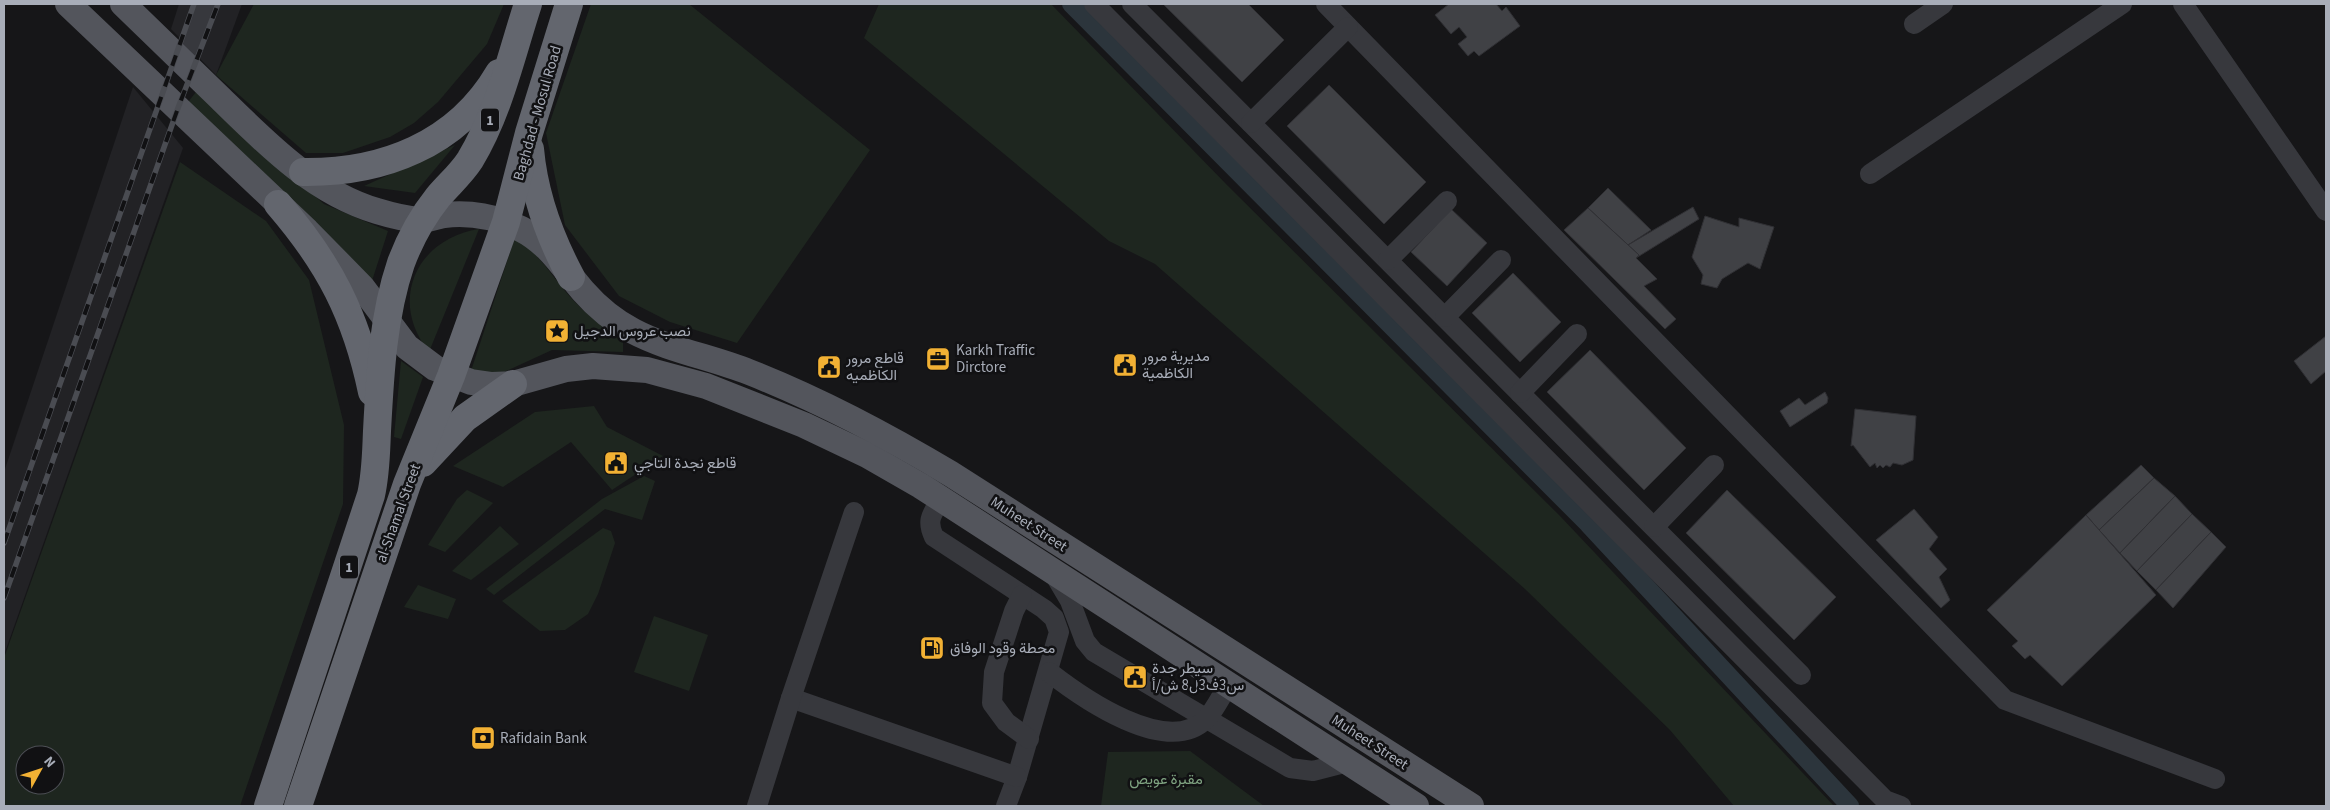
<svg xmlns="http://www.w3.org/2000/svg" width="2330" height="810" font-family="'Source Sans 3',Vazirmatn,sans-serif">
  <rect width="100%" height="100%" fill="#161618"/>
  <g fill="#222225">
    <path d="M179,4H242L216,75L171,29Z"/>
    <path d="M133,87L183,148L4,655V472Z"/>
  </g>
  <g fill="#1e261f" fill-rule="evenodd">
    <path d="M254,4H504L487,44L438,102L414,123L390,137L343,153H306L216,75Z"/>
    <path d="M591,4H689L870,150L737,343L670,322L619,296L565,225L546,133Z"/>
    <path d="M879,4H1051L1227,185L1560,516L1834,806H1734L1670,730L1525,589L1155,264L1109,241L864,38Z"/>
    <path d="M196,92L324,204L388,231L371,284L188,102Z"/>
    <path d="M455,145L415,193L364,186Z"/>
    <path d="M180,162L266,221L309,280L344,425L343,504L240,806H4V658ZM25,755H55V785H25Z"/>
    <path d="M479,229L429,352C388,301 416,239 479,229Z"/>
    <path d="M515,237C541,254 555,282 576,303C590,318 606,327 623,338V352L552,350L502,373L470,374Z"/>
    <path d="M401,361L423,377L401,439L394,437Z"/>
    <path d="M594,406L607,427L663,456L612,490L571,442L503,487L453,466L535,412Z"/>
    <path d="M644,476L655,481L642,520L605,509L494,595L486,589L602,499Z"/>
    <path d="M467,490L493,503L445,552L428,545L457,499Z"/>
    <path d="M500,526L519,544L471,580L452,571Z"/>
    <path d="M603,528L611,531L615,543L598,594L588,614L565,630L540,631L502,601Z"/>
    <path d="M418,585L456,599L448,619L404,607Z"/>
    <path d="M654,616L708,635L689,691L634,672Z"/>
    <path d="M1190,751L1264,806H1101L1108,752Z"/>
  </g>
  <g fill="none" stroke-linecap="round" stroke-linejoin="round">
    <path stroke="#2c353c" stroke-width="18" d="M1071,4L1588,524L1850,806"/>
  </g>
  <g fill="#404145" stroke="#303034">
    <path d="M1163,4H1248L1284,40L1242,82Z"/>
    <path d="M1449,4H1496L1502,11L1506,7L1520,26L1479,56L1474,51L1468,56L1458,44L1467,37L1459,27L1451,34L1435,15Z"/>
    <path d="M1329,85L1426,182L1384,224L1287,126Z"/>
    <path d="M1608,188L1651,230L1628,245L1588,208Z"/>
    <path d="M1693,207L1699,219L1636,258L1639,255L1628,245Z"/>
    <path d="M1588,208L1639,255L1636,258L1657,279L1644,286L1676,319L1665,329L1564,230Z"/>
    <path d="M1451,209L1487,243L1447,286L1411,252Z"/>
    <path d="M1705,216L1739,227V218L1774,227L1760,269L1748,263L1722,279L1717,288L1701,284L1703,275L1692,257Z"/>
    <path d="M1513,273L1561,322L1520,362L1472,313Z"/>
    <path d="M2326,336V371L2311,384L2294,361Z"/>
    <path d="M1590,350L1686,448L1644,490L1547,392Z"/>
    <path d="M1825,392L1828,398L1827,403L1790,427L1780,411L1799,398L1805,405Z"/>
    <path d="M1855,409L1916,416L1913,460L1902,465L1893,463L1890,467L1886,465L1883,468L1880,465L1877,468L1875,463L1870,467L1853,445L1851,446Z"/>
    <path d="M2141,465L2154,478L2099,530L2086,515Z"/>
    <path d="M2154,478L2175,496L2120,553L2099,530Z"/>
    <path d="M1727,490L1836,597L1794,640L1686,533Z"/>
    <path d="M2175,496L2192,514L2137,571L2120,553Z"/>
    <path d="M1914,509L1938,537L1929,549L1947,569L1939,577L1950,600L1941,608L1876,540Z"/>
    <path d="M2192,514L2211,532L2156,590L2137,571Z"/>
    <path d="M2086,515L2156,595L2062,686L2030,655L2025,659L2012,646L2018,641L1987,610Z"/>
    <path d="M2211,532L2226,547L2173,608L2156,590Z"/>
  </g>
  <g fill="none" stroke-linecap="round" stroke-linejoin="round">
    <g stroke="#37383d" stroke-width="20">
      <path d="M1094,4L1885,800L1901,806"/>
      <path d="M1132,4L1801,675"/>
      <path d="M1326,4L2005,700L2215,779"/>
      <path d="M2183,4L2326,211"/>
      <path d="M1914,24L1943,4"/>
      <path d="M185,65L207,4"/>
      <path d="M1251,123L1348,27"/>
      <path d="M1870,174L2122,4"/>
      <path d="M1388,260L1447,201"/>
      <path d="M1445,317L1501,260"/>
      <path d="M1520,393L1577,334"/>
      <path d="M941,499C932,514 926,520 934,537L1044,609L1054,618L1059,632L1017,777L1006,806"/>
      <path d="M1654,527L1714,465"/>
      <path d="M1054,574L1070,601L1085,641L1094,652L1290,768L1313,771L1348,762"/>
      <path d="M1022,595L1014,611L994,672L992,703L1006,722L1029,739"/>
      <path d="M1049,672C1081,697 1167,758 1206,719C1215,710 1222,694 1229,684"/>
      <path d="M791,698L1017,777"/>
      <path d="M757,806L791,698L854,512"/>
    </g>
    <g stroke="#53555c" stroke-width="26">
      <path d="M68,4L307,231L362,287L407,347L435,368L471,382L492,385L513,384L566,369L593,366L647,370L706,386L804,425L867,455L921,486L1416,806"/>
      <path d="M123,4C155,35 187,66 219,97C265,142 313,192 377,211C390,215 406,219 420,220C428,220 436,216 444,215C471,212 497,217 521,229C549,243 563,268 583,291C597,307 614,321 633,331C669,350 711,357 749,372C820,400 886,435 951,474L1471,806"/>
    </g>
    <g stroke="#63666e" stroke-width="28">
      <path d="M530,149C534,195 549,236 571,277"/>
      <path d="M303,172C382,173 457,145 499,73"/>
      <path d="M278,204C329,263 356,315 372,392"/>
      <path d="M423,463L465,418L513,384"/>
      <path d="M268,806L371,495C376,473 376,453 377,431C380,374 383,316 401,263C410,239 422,217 438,197C449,184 461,174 470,160C499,112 511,56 528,4"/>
      <path d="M298,806L407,484L451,376L506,222L529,133L569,4"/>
    </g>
    <defs>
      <g id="rail">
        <path d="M4,543L194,4"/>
        <path d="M4,598L178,108L218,4"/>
      </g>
    </defs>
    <use href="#rail" stroke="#4a4c52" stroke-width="5.5"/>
    <use href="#rail" stroke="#111113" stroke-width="4" stroke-dasharray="11" stroke-linecap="butt"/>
  </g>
  <defs>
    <symbol id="sight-square" viewBox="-11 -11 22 22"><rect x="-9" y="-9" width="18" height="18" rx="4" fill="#f2b134" stroke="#111113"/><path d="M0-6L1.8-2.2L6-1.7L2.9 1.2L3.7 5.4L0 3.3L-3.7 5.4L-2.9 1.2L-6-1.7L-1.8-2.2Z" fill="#111"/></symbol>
    <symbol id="office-square" viewBox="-11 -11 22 22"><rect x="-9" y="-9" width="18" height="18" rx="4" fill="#f2b134" stroke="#111113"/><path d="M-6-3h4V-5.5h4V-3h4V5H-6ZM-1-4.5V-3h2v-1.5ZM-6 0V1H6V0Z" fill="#111"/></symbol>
    <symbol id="civic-square" viewBox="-11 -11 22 22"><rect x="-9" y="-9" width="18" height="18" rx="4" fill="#f2b134" stroke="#111113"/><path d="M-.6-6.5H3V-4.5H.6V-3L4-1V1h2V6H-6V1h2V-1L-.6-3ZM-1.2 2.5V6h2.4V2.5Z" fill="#111"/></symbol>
    <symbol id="fuel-square" viewBox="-11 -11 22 22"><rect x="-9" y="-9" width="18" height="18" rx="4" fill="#f2b134" stroke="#111113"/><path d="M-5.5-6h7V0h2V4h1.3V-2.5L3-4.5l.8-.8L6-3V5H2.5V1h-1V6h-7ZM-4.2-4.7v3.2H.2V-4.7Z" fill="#111"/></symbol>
    <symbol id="bank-square" viewBox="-11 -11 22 22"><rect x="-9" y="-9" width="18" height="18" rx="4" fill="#f2b134" stroke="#111113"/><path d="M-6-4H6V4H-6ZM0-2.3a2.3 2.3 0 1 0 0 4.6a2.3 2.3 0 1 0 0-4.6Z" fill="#111"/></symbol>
  </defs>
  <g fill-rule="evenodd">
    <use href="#sight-square" x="543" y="317" width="28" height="28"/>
    <use href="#office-square" x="924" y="345" width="28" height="28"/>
    <use href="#civic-square" x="1111" y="351" width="28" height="28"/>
    <use href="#civic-square" x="815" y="353" width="28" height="28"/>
    <use href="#civic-square" x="602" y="449" width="28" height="28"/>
    <use href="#fuel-square" x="918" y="634" width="28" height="28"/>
    <use href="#civic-square" x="1121" y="663" width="28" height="28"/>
    <use href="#bank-square" x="469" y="724" width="28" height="28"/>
  </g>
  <g text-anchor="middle" stroke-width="5" stroke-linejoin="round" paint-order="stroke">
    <g fill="#111113" stroke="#7b7e86" stroke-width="1">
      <rect x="481" y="108.5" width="18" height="23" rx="4"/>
      <rect x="340" y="555.5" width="18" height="23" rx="4"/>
    </g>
    <g font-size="14" font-weight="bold" fill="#a8adb8">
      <text x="490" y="125">1</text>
      <text x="349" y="572">1</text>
    </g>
    <g font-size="15" fill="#a8adb8" stroke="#111113">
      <text transform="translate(537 113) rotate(-74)" y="5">Baghdad - Mosul Road</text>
      <text transform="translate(398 513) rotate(-70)" y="5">al-Shamal Street</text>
      <text transform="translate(1029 524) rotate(33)" y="5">Muheet Street</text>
      <text transform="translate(1370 742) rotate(33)" y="5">Muheet Street</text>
    </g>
    <g font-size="15" fill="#a8adb8" stroke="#111113" text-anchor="start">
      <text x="574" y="336">نصب عروس الدجيل</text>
      <text x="956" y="355">Karkh Traffic<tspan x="956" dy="17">Dirctore</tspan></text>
      <text x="1142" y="361">مديرية مرور<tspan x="1142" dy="17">الكاظمية</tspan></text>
      <text x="846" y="363">قاطع مرور<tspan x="846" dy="17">الكاظميه</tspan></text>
      <text x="634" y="468">قاطع نجدة التاجي</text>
      <text x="950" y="653">محطة وقود الوفاق</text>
      <text x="1152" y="673">سيطر جدة<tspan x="1152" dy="17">س3ف3ل8 ش/أ</tspan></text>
      <text x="500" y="743">Rafidain Bank</text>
    </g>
    <g font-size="15" fill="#7fa381" stroke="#111113">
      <text x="1166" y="784">مقبرة عويص</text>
    </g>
  </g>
  <rect width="2330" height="810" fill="none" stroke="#a8adb8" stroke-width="10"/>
  <g transform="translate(40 770) rotate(50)"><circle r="24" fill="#111113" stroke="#4d4f55"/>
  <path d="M0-4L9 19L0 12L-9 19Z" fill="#f2b134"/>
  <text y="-8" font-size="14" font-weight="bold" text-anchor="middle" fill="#a8adb8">N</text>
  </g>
</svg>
